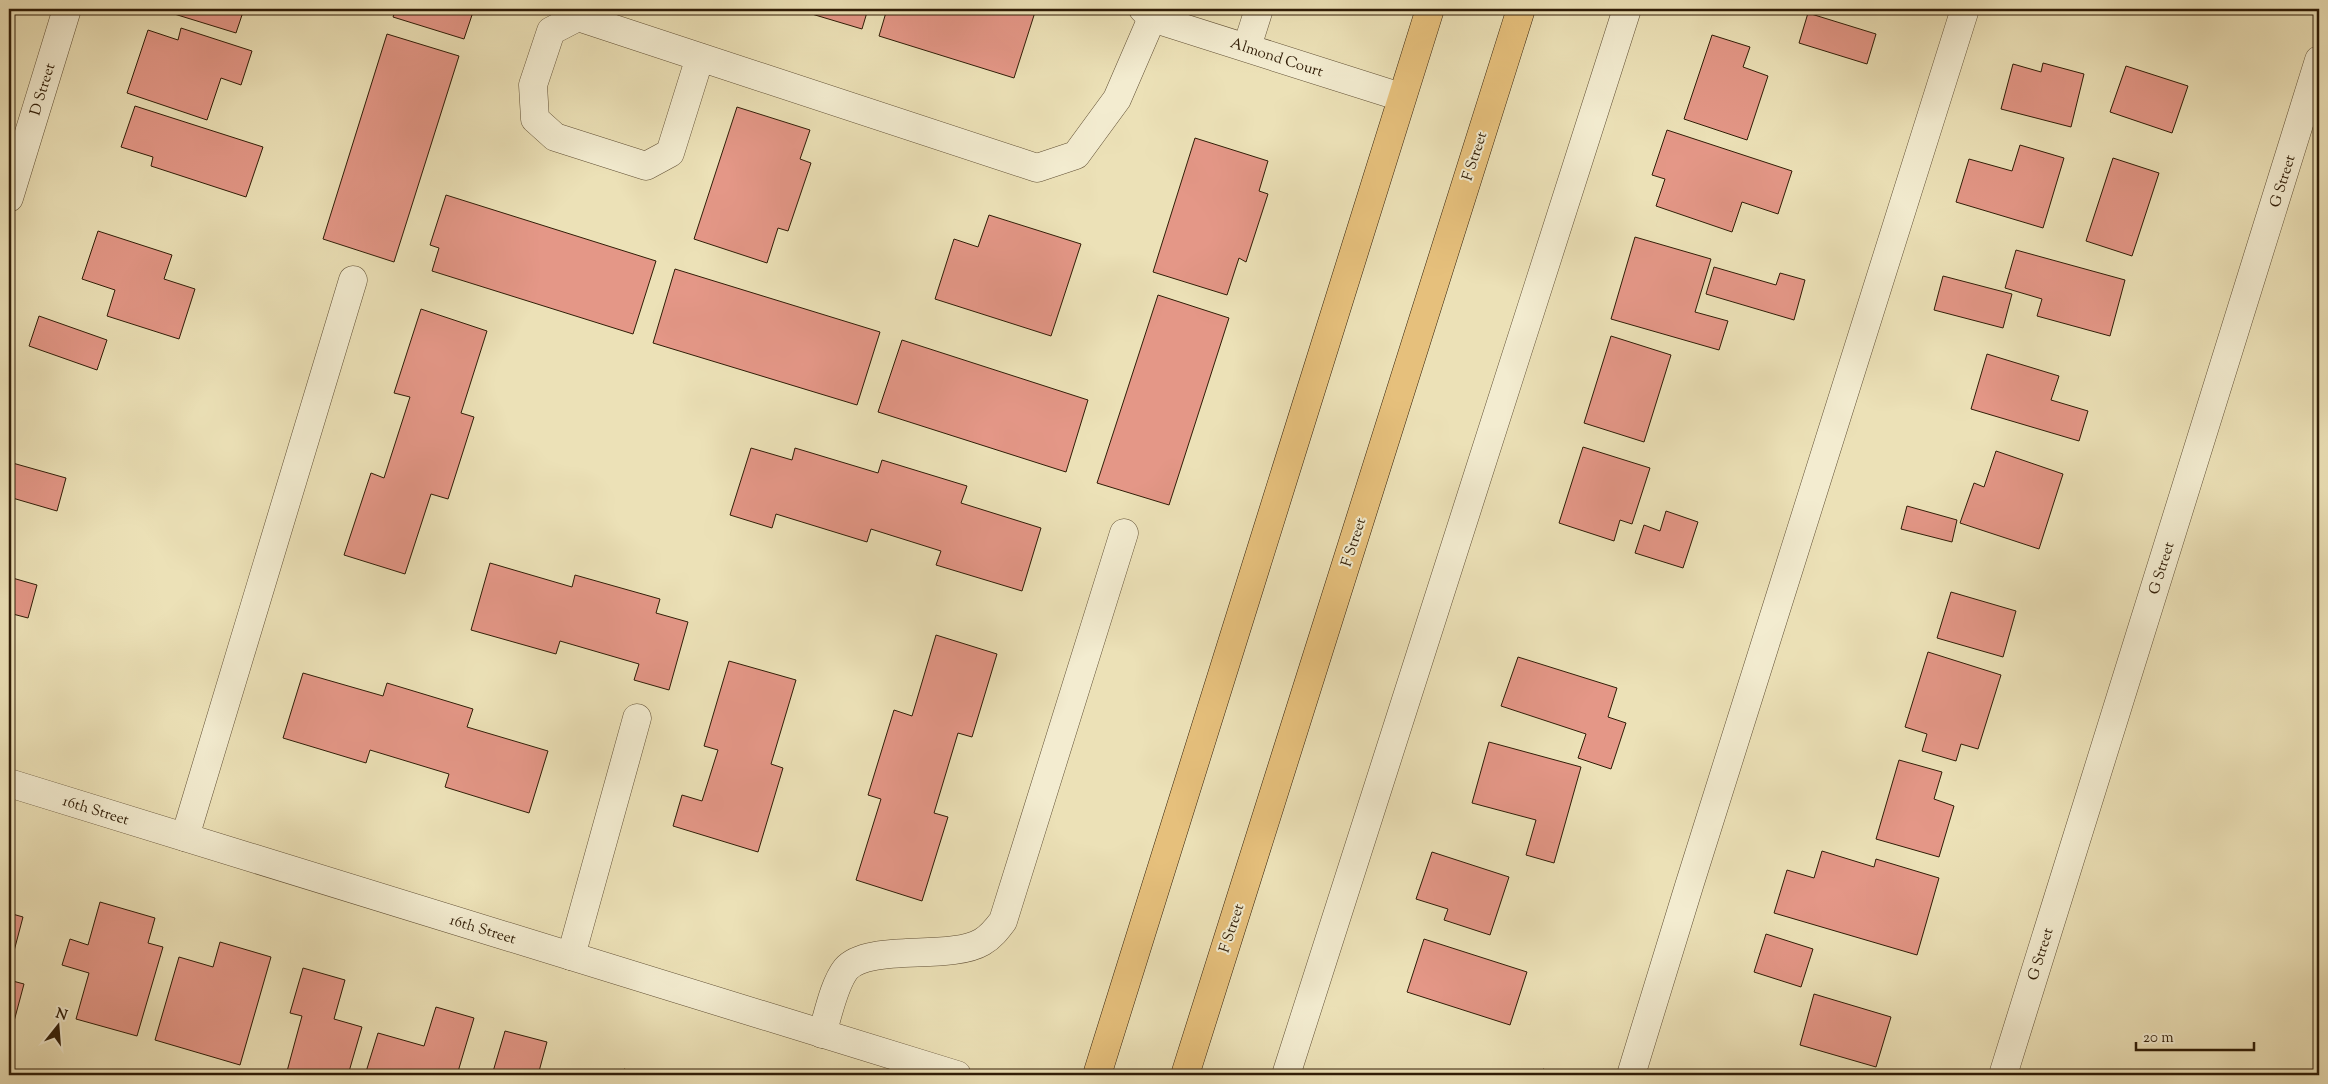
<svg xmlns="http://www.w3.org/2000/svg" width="2328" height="1084" font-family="'Sorts Mill Goudy',serif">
  <rect width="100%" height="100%" fill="#ece1b7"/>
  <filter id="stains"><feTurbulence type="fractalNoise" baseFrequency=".004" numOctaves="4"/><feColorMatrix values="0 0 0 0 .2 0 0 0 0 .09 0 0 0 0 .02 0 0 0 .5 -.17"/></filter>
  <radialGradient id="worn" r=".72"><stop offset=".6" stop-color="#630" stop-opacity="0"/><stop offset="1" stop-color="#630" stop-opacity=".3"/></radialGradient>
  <g fill="#e49787" stroke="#301d07">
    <path d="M158,9H244L236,33Z"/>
    <path d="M396,9H474L464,39L393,17Z"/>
    <path d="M795,9H868L862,29Z"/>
    <path d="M887,9H1036L1014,78L879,36Z"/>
    <path d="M1808,13L1876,34L1867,64L1799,43Z"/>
    <path d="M181,28L252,51L241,85L221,78L207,120L127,93L148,30L178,40Z"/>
    <path d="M387,34L459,56L394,262L323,239Z"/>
    <path d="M1712,35L1750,47L1743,67L1768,76L1747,140L1684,119Z"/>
    <path d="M2043,63L2084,74L2071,127L2001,109L2013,64L2041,72Z"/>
    <path d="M2126,66L2188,86L2172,133L2110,112Z"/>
    <path d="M135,106L263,147L246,197L151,166L153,157L121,147Z"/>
    <path d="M737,107L810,130L800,159L811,163L788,231L778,228L767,263L694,239Z"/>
    <path d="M1667,130L1792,171L1778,214L1742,202L1732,232L1656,206L1665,179L1652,175Z"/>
    <path d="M1195,138L1268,161L1259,191L1268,194L1246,262L1239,258L1227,295L1153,272Z"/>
    <path d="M2020,145L2064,158L2043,228L1956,202L1969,159L2012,171Z"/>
    <path d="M2113,158L2159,173L2132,256L2086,241Z"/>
    <path d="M446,195L656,261L633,334L432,271L439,248L430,245Z"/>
    <path d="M989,215L1081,244L1051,336L935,299L954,239L978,247Z"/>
    <path d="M98,231L172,255L164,279L195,289L179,339L107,316L115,290L82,279Z"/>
    <path d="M1635,237L1711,259L1695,312L1728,321L1719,350L1611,319Z"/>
    <path d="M2016,250L2125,280L2110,336L2037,316L2042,299L2005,288Z"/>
    <path d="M1714,267L1776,285L1780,273L1805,280L1794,320L1706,294Z"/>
    <path d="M675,269L880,332L857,405L653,343Z"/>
    <path d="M1943,276L2012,294L2003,328L1934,310Z"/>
    <path d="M1158,295L1229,318L1169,505L1097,483Z"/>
    <path d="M421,309L487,331L461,413L474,417L448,499L431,494L405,574L344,555L371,473L384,478L410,397L394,393Z"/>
    <path d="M39,316L107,340L97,370L29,346Z"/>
    <path d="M1611,336L1671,355L1644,442L1584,423Z"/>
    <path d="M902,340L1088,400L1066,472L878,412Z"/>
    <path d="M1987,354L2059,376L2051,400L2088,411L2079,441L1971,409Z"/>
    <path d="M1583,447L1650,468L1632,524L1620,520L1614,541L1559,523Z"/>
    <path d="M751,448L792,460L795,448L878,473L882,460L967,486L961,503L1041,528L1022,591L936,565L941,551L871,529L867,542L776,514L772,528L730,515Z"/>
    <path d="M1996,451L2063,474L2039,549L1960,523L1974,483L1984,487Z"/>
    <path d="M9,462L66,478L57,511L9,497Z"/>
    <path d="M1907,506L1957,520L1952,542L1901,529Z"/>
    <path d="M1666,511L1698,522L1683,568L1635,553L1644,525L1660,531Z"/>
    <path d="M490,563L572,587L575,575L660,599L656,613L688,622L669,690L634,680L639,664L560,641L556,654L471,630Z"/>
    <path d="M9,577L37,585L28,618L9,613Z"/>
    <path d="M1951,592L2016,611L2003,657L1937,638Z"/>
    <path d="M936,635L997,654L972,737L958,733L934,813L948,817L922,901L856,880L881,799L868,795L894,710L912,716Z"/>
    <path d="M1928,652L2001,675L1978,749L1961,744L1956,761L1922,751L1927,734L1905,727Z"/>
    <path d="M1518,657L1617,688L1608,717L1626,723L1611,769L1578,758L1586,734L1501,706Z"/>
    <path d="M729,661L796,680L771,764L783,768L758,852L673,826L682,795L702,801L718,750L704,746Z"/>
    <path d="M303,673L383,696L387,683L473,709L467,727L548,751L529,813L445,787L449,774L370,750L366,763L283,738Z"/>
    <path d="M1489,742L1581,767L1554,863L1526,855L1536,820L1472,803Z"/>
    <path d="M1899,760L1942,772L1934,799L1954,806L1939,857L1876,839Z"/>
    <path d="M1822,851L1874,867L1876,859L1939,878L1917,955L1774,913L1787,870L1814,878Z"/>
    <path d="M1432,852L1509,877L1490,935L1444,920L1448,909L1416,899Z"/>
    <path d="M100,902L155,918L148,943L163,947L137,1036L76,1019L89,973L62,965L70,939L88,945Z"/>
    <path d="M9,913L23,917L9,970Z"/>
    <path d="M1766,934L1813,949L1801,987L1754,972Z"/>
    <path d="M1424,939L1527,972L1510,1025L1407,992Z"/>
    <path d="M220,942L271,957L240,1065L155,1040L179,957L213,967Z"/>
    <path d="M303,968L345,980L334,1019L362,1027L348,1075H286L302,1016L290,1013Z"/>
    <path d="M9,980L24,984L9,1040Z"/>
    <path d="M1814,994L1891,1017L1876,1067L1800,1045Z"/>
    <path d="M436,1007L474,1018L457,1075H365L378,1033L424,1046Z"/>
    <path d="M505,1031L547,1042L538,1075H492Z"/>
    <path d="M624,1069L644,1075H622Z"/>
    <path d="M1543,1069L1562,1075H1541Z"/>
  </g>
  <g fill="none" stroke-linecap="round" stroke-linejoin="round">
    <defs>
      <g id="minor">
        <path d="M1143,9L1152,18L1401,97"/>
        <path d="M1247,47L1259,9"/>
        <path d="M700,57L670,153L646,166L555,137L535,119L533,85L551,31L578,17L1037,168L1076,155L1117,99L1152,18"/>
        <path d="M9,198L67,9"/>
        <path d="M9,783L957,1075"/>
        <path d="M185,837L353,280"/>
        <path d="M571,956L637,718"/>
        <path d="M822,1034C828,1015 834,984 846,969C868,943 950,961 982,942C991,937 997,929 1003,921L1124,533"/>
        <path d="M1286,1075L1627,9"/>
        <path d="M1631,1075L1689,886L1965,9"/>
        <path d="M2003,1075L2319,60"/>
      </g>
      <g id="major">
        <path d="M1097,1075L1430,9"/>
        <path d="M1185,1075L1521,9"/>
      </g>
    </defs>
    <use href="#minor" stroke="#5f4e33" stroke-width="29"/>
    <use href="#major" stroke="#301d07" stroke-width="29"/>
    <use href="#minor" stroke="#f3ecd0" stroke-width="28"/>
    <use href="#major" stroke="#e6c07c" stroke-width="28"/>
  </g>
  <g text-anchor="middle" stroke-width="4" stroke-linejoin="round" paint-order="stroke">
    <g font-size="15" fill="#301d07" stroke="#f3ecd0">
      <text transform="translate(1277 57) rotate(18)" y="5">Almond Court</text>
      <text transform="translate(42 89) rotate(-73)" y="5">D Street</text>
      <text transform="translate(1474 156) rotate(-72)" y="5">F Street</text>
      <text transform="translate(2282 181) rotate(-73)" y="5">G Street</text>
      <text transform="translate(1353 542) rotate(-72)" y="5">F Street</text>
      <text transform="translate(2161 568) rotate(-73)" y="5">G Street</text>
      <text transform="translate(96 810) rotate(17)" y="5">16th Street</text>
      <text transform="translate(1231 928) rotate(-72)" y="5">F Street</text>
      <text transform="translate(483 929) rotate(17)" y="5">16th Street</text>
      <text transform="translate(2040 954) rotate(-73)" y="5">G Street</text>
    </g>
  </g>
  <rect width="2328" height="1084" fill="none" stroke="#ece1b7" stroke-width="30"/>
  <rect x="10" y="10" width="2308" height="1064" fill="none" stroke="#301d07" stroke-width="2.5"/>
  <rect x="15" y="15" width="2298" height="1054" fill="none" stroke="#301d07"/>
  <g transform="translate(58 1026) rotate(17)" stroke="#f3ecd0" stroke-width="4" paint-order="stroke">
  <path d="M0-4L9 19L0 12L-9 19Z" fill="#301d07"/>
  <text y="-8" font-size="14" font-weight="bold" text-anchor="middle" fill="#301d07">N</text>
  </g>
  <path d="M2136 1042v8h118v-8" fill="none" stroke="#301d07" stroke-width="2.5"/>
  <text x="2143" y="1042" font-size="15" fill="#301d07" stroke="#f3ecd0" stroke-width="4" paint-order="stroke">20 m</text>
  <rect width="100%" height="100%" filter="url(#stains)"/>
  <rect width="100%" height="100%" fill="url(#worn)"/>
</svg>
